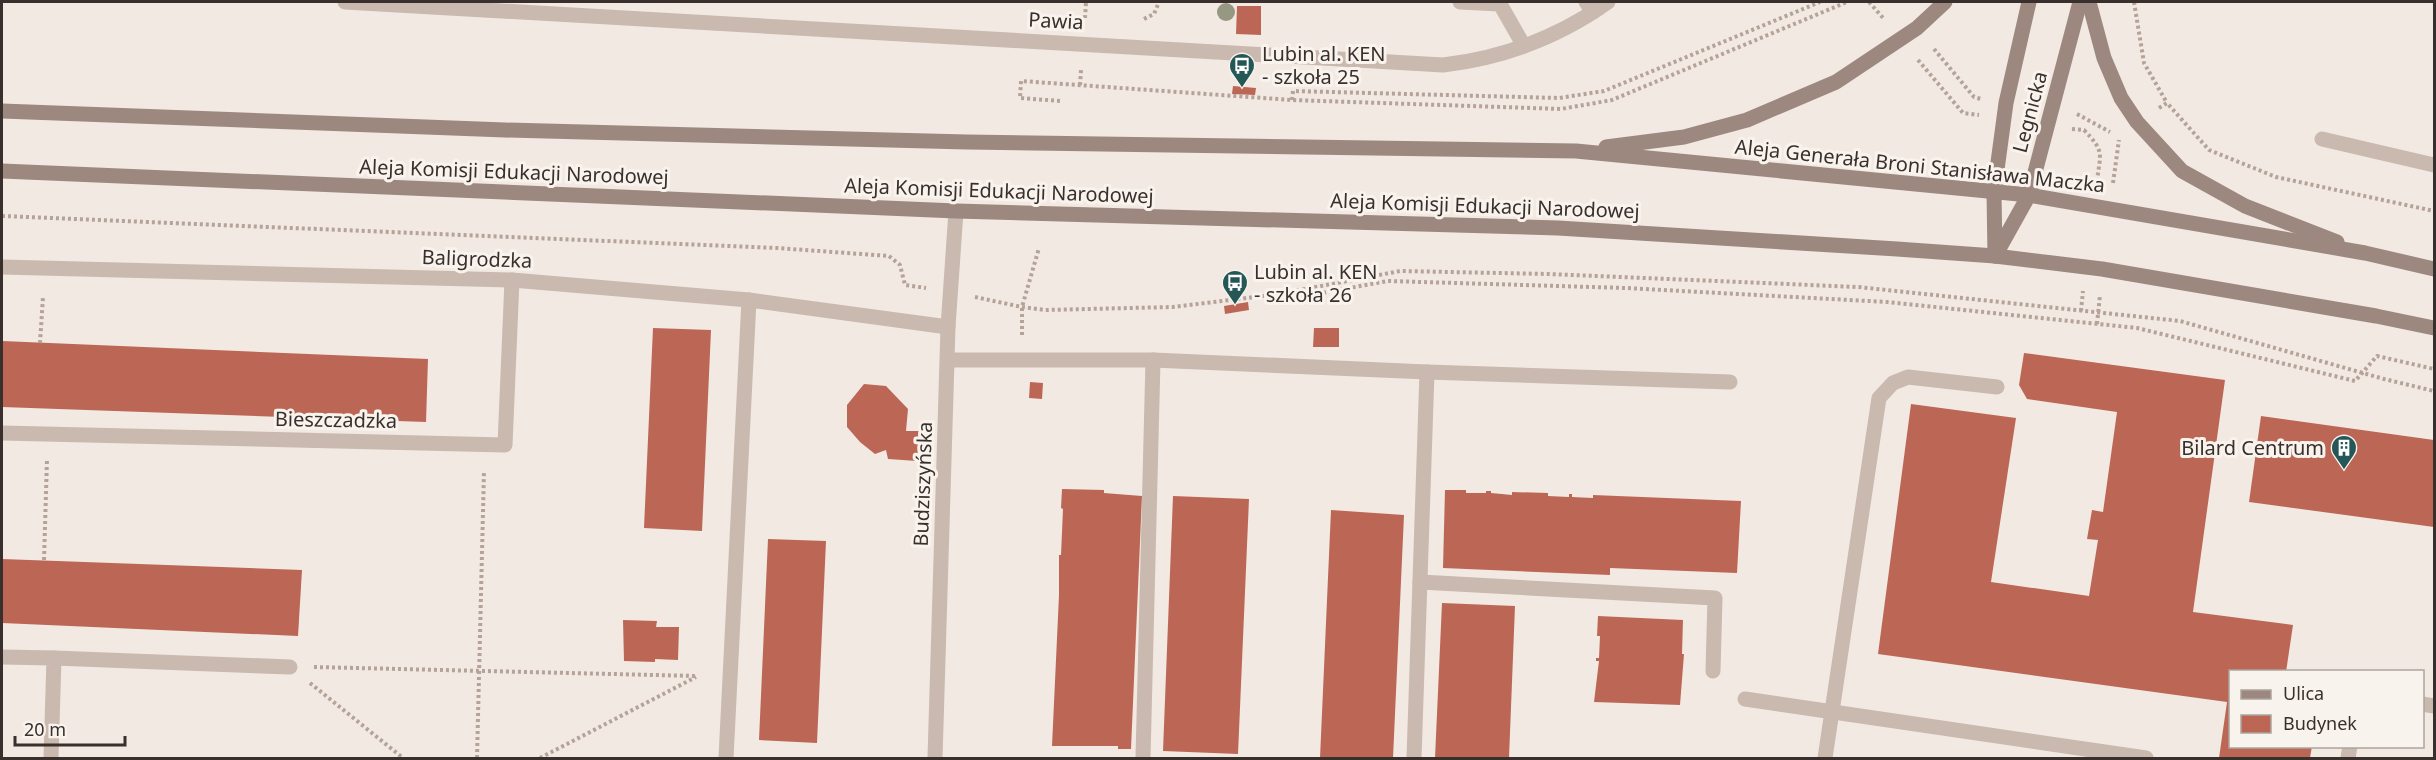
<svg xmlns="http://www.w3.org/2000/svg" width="2436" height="760" font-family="'Noto Sans',sans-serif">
  <rect width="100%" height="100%" fill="#f2e9e2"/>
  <g fill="#bc6756">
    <path d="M1237,6H1261V35L1236,34Z"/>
    <path d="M1233,86L1256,88L1255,95L1232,94Z"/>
    <path d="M1248,302L1249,310L1225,314L1224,306Z"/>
    <path d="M653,328L711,330L702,531L644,528Z"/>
    <path d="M1314,328H1339V347H1313Z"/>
    <path d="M2,341L428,359L426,422L2,407Z"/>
    <path d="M2024,353L2225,380L2193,612L2293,625L2286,672H2230V746H2312L2310,758H2219L2227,702L1878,654L1911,404L2016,418L1991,582L2089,596L2098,540L2087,539L2092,510L2103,512L2117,412L2027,399L2019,385Z"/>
    <path d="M1030,382L1043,383L1042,399L1029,398Z"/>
    <path d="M864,384L886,386L908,409L906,431H919L917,461L888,459L886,450L875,454L860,442L847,427V405Z"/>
    <path d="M2261,416L2434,440V527L2249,502Z"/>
    <path d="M1062,489L1104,490V493L1142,496L1131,749H1118V746H1052L1059,595V555H1061L1063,509L1061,508Z"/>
    <path d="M1445,490H1466V493H1486V491H1491V493L1512,495V492L1548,493V496L1569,497V494H1572V497L1593,498V495L1741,501L1737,573L1610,568V575L1443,568Z"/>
    <path d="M1173,496L1249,499L1238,754L1163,751Z"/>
    <path d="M1331,510L1404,515L1393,758H1320Z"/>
    <path d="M768,539L826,541L817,743L759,740Z"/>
    <path d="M2,559L302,570L298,636L2,623Z"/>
    <path d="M1442,603L1515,606L1509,758H1435Z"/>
    <path d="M1598,616L1683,620L1682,654H1684L1680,705L1594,702L1599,661H1596V658H1599L1600,636H1597Z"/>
    <path d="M623,620L657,621L656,627H679L678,660L655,659V662L624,661Z"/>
  </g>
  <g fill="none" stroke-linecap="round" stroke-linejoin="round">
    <g stroke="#b5a399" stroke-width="4" stroke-dasharray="3 3" stroke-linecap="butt">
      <path d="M1869,2L1884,19"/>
      <path d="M2134,2L2144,63L2167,103"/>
      <path d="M1085,18L1086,2"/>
      <path d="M1144,19L1154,14L1159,2"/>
      <path d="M1934,49L1974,97L1981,99"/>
      <path d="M1918,60L1963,113L1979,115"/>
      <path d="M1080,85L1081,70"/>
      <path d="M1292,100L1293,91L1559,98L1604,91L1820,2"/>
      <path d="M1060,101L1020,98L1021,81L1292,100L1561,109L1612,100L1847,2"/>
      <path d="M2159,108L2167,103L2209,150L2276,177L2434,211"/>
      <path d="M2077,114L2110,132"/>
      <path d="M2072,129L2084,130C2104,151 2101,152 2097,180"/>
      <path d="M2113,183L2119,140"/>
      <path d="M2,216L777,248L889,256L900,265L905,285L926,288"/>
      <path d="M1279,294L1283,300L1388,281L1626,288L1887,302L2137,328L2355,381L2377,356L2434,369"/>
      <path d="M975,297L1022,307L1045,310L1173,307L1279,294L1400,271L1549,274L1858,287L2180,321L2384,379L2434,391"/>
      <path d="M2081,311L2083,291"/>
      <path d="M2097,324L2100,295"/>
      <path d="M1022,335V307L1039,248"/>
      <path d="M40,343L43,297"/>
      <path d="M44,560L47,459"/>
      <path d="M314,667L697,676"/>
      <path d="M310,683L403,758"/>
      <path d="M477,758L484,471"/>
      <path d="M540,758L696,677"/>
    </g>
    <g stroke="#c9b9ae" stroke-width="15">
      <path d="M1460,2L1500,4L1524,46"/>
      <path d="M1586,2L1593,12"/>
      <path d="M948,360H1153L1427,372L1730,382"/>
      <path d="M1420,582L1715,598L1713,671"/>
      <path d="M1745,699L2146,758"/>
      <path d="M2422,704L2434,706"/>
      <path d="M1143,758L1153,360"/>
      <path d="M1414,758L1427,372"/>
      <path d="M1825,758L1879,398L1893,383L1908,377L1997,387"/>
      <path d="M2348,758L2350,746"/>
    </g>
    <g stroke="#c9b9ae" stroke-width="15">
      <path d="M2,433L505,445L512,280"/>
      <path d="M2,657L54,658L51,758"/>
      <path d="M54,658L290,667"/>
      <path d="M726,758L749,300"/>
    </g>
    <g stroke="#c9b9ae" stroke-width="15">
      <path d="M345,2L1443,65C1502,58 1559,37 1608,2"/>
      <path d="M2322,139L2434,165"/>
      <path d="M2,267L512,280L749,300L948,327"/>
      <path d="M935,758L948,327L956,211"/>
    </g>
    <g stroke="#9d8880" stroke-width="15">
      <path d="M2089,2L2104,58L2121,98L2137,122L2182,171L2245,206L2337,242"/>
      <path d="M2,111L505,130L967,142L1576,151L2029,195L2365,253L2434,269"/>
      <path d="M1606,147L1684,137L1747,120L1836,82L1917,28L1945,2"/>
      <path d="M2,171L956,211L1558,228L1897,249L1995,256L2102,269L2376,316L2434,328"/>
      <path d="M1995,256L2029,195L2080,2"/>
      <path d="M1995,256L1994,192L2006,103L2029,2"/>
    </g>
  </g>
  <circle fill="#969881" cx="1226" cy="12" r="9"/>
  <defs>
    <symbol id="bus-pin" viewBox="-11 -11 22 30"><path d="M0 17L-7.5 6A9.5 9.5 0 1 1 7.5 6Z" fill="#255757" stroke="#f9f3ee"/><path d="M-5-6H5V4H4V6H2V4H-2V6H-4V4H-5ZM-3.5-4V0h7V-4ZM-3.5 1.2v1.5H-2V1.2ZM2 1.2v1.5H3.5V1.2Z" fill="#fff"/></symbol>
    <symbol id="building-pin" viewBox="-11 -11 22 30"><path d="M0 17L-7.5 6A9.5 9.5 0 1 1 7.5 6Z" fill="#255757" stroke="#f9f3ee"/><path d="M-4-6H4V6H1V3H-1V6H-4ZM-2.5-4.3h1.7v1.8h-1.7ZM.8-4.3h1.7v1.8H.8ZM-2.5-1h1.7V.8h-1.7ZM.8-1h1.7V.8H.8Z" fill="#fff"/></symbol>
  </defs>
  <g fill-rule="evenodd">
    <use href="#bus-pin" x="1227" y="51" width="30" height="40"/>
    <use href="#bus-pin" x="1220" y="268" width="30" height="40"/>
    <use href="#building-pin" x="2329" y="433" width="30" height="40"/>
  </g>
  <g text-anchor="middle" stroke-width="6" stroke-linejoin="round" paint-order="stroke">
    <g font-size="20" fill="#392f2c" stroke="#f9f3ee">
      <text transform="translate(1056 21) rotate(3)" y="7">Pawia</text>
      <text transform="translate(2030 112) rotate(-75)" y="7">Legnicka</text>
      <text transform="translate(1920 166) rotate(6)" y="7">Aleja Generała Broni Stanisława Maczka</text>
      <text transform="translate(514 172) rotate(2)" y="7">Aleja Komisji Edukacji Narodowej</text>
      <text transform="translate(999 191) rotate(2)" y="7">Aleja Komisji Edukacji Narodowej</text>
      <text transform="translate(1485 206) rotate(2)" y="7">Aleja Komisji Edukacji Narodowej</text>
      <text transform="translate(477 259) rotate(2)" y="7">Baligrodzka</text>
      <text transform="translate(336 420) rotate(1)" y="7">Bieszczadzka</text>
      <text transform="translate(923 484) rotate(-88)" y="7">Budziszyńska</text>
    </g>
    <g font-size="20" fill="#392f2c" stroke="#f9f3ee" text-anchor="start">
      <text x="1262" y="61">Lubin al. KEN<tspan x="1262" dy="23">- szkoła 25</tspan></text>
      <text x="1254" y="279">Lubin al. KEN<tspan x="1254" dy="23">- szkoła 26</tspan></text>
      <text x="2324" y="455" text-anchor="end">Bilard Centrum</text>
    </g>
  </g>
  <rect width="2436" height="760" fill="none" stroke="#392f2c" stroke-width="6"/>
  <rect x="2229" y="670" width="195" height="78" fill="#f9f3ee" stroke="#aca5a0" stroke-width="1.5"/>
  <rect x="2241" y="690" width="30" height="9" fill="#9d8880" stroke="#aca5a0" stroke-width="1.5"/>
  <text x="2283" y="700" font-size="18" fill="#392f2c">Ulica</text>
  <rect x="2241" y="715" width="30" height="18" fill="#bc6756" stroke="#aca5a0" stroke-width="1.5"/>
  <text x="2283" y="730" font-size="18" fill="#392f2c">Budynek</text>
  <path d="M15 736v9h110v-9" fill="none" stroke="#392f2c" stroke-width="3"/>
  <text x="24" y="736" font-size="18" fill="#392f2c" stroke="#f9f3ee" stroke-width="4.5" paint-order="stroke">20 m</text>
</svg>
